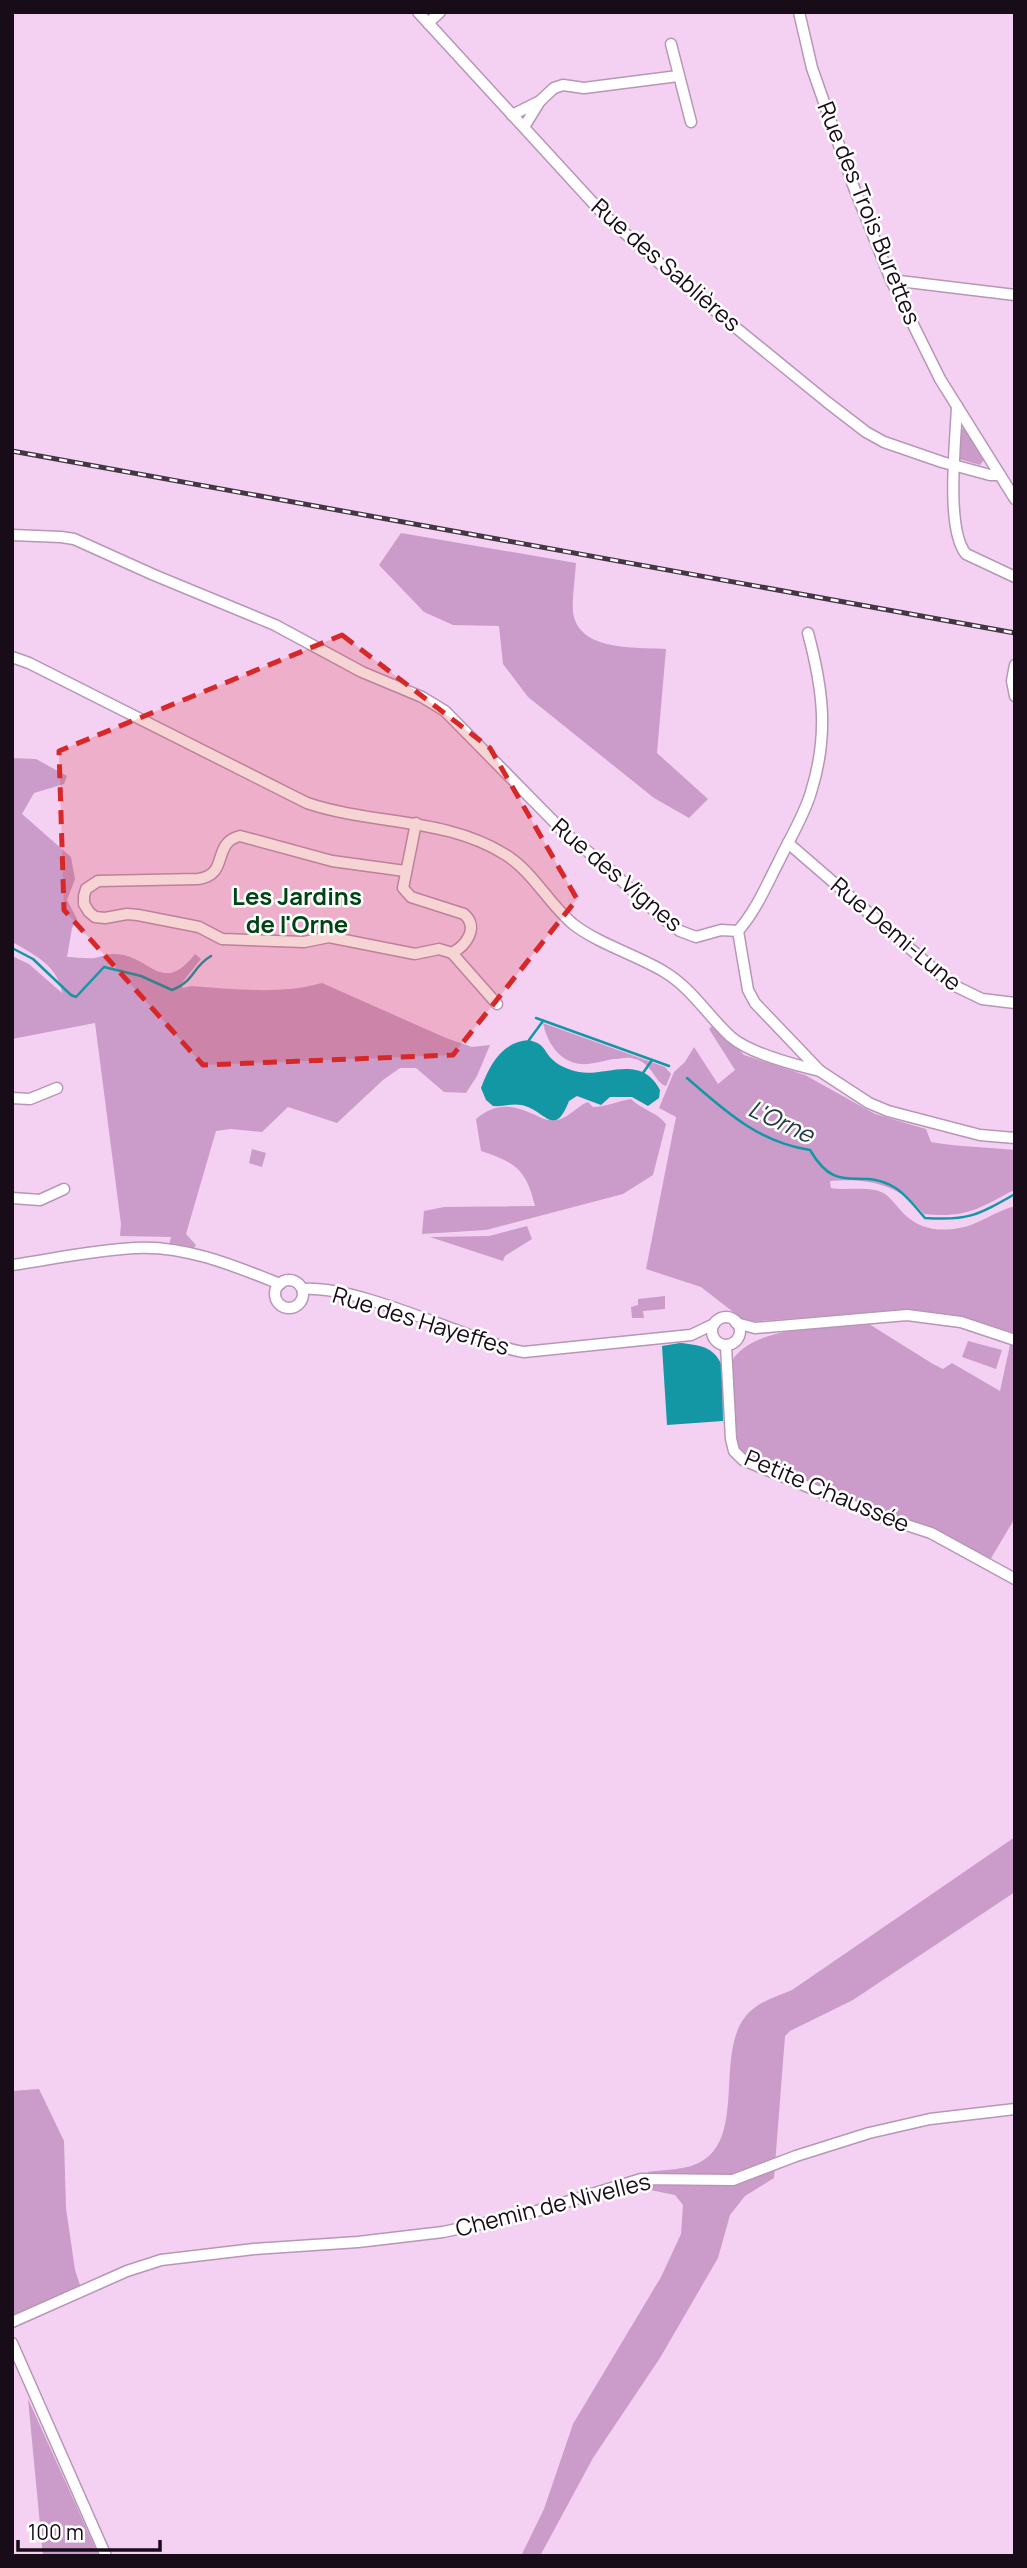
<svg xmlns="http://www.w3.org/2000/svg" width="1027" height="2568" font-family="Manrope,sans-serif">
  <rect width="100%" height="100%" fill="#f4d1f3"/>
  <g fill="#cb9cca">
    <path d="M964,428L984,460L980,465L959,459L960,431Z"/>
    <path d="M401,533L576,563C575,579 572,597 573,612C578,652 637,647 666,649L657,753L708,799L689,818L654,798L528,697L503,664L499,626L453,625L424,612L379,565Z"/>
    <path d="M12,758L36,759L67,776L64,784L34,793L22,814L71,857L75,879L67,900L77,919L72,928L67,957C76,957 86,959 95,958C101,957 106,954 112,954C149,952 161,998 195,954L201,959L181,984L183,988L191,986C234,989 280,995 322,983L446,1038L472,1047L490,1045L477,1076L466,1093L444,1092L416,1068H400L383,1080L337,1123L288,1107L262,1132L231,1129L216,1131L186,1234L196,1245L191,1251L169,1245L171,1237L120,1236L121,1224L95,1023L12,1039V956L29,964L62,993C59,967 34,954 12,942Z"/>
    <path d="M543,1023L665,1067L671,1074L666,1086C655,1083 653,1064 635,1059C628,1056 620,1059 613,1059C603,1061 590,1065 581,1064C559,1062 547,1042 543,1023Z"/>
    <path d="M714,1024L744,1055L805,1075L875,1114L926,1129L931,1142C960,1147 986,1147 1015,1150V1193L1012,1191C977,1210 965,1218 924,1214C898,1184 869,1178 830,1181L831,1188C847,1191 871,1185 885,1194C892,1199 898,1208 904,1214C919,1229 939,1232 959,1228C979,1225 995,1211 1015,1206V1333L962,1317L898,1311L746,1322L701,1287L646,1269L676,1117L659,1108L674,1072L685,1062L694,1047L718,1084L735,1070L709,1029Z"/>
    <path d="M631,1099C642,1110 657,1112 666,1124L653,1175L623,1194L486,1230L422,1234L424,1211L444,1207L535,1206C526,1169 516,1163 481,1151L476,1119C495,1103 511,1104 533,1114C538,1116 544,1120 549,1120C566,1123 573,1108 588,1102L593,1107C606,1107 618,1101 631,1099Z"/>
    <path d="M252,1149L266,1153L262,1167L249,1163Z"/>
    <path d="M527,1226L532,1239L505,1256L503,1261L430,1237L489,1236Z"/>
    <path d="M665,1296V1309L643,1311L644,1318H632L631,1307L638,1305V1299Z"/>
    <path d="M869,1324L933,1364L943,1369L952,1363L1000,1391L1010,1345L1015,1346V1518L990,1560L746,1458L735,1445L730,1364C751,1324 829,1328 869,1324Z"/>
    <path d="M968,1341L1002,1350L996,1369L962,1357Z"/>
    <path d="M1015,1837V1892L853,2000L790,2031L785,2036L774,2178L745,2196L730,2215L718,2258L660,2358L593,2458L540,2556H521L544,2509L573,2424L661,2277L681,2234L683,2205L675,2195L645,2189L648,2172C661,2170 678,2170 691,2166C756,2146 705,2039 757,2006C767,1999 781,1995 792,1990Z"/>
    <path d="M39,2089L64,2141L66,2208L75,2270L81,2288L12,2316V2091Z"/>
    <path d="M28,2399L99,2556H43Z"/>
  </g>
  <g fill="#1397a5">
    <path d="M529,1040C547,1045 542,1050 553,1060C559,1066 570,1070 579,1072C606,1077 641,1053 660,1090L659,1098L648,1106L632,1097H610L601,1105L577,1096L569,1101C554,1140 545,1109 521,1105C512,1103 502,1107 493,1106L486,1100L481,1088C490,1064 502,1042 529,1040Z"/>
    <path d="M680,1343C699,1345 714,1346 722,1366L723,1421L667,1425L662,1346Z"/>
  </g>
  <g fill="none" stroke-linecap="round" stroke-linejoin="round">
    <g stroke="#1397a5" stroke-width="2.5">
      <path d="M12,948L33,959L71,995L76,997L104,967L141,976L172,990C195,981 192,967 211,956"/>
      <path d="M536,1018L669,1066"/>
      <path d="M529,1040L543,1021"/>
      <path d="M643,1073L652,1060"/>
      <path d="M687,1078C725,1111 758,1142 810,1150C838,1198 858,1166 894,1187C906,1194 916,1208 925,1218C968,1221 978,1215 1015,1194"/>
    </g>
    <defs>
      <g id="minor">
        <path d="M418,12L605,216L702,300L827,402L866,432L884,442L942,462L990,475H1000"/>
        <path d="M799,12L812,68L853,185L891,280L940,379L1015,499"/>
        <path d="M428,23L440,12"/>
        <path d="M671,44L691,122"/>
        <path d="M512,115L540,101L554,88L563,85L584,88L678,76"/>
        <path d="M524,127L540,101"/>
        <path d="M891,280L1015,295"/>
        <path d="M957,406C956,439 945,529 966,554L1015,577"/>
        <path d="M12,535L61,537L74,539L154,575L275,625L362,672L422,697L445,711L565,833L608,868L660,916L680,931L696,937L721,930L738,931L748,990L755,1003L820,1071L869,1103L888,1111L980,1135L1015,1138"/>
        <path d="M12,657L29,663L307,803C372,825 446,817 506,855C533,872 549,904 573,924C597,943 636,955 663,971C692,988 707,1015 731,1037C751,1054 795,1065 820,1071"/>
        <path d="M1015,665L1012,681L1015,696"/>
        <path d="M788,843L951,984L982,999L1015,1003"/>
        <path d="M405,871L332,861L240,836C211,843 230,875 198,879L98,881L86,889L84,896V904L89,912L95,917L105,918L127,914L138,915L199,927L222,939L304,942L329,937L415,954L439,949L452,953C467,945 479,927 464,914L411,897L403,888L416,823"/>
        <path d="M738,931C756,911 767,884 779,861C790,838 804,816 811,792C829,735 823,689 808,633"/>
        <path d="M452,953L497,1004"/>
        <path d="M12,1098L30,1099L57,1088"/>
        <path d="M12,1198L40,1200L64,1189"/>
        <path d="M12,1265C53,1259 94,1250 135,1248C185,1245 235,1266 280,1284"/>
        <circle cx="289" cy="1294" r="14"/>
        <path d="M303,1289C350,1286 431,1322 478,1338C493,1343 508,1350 524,1352L691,1335L714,1324"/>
        <circle cx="726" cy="1331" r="14"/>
        <path d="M736,1323L755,1328L907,1315L961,1322L1015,1340"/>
        <path d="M726,1346L731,1439L734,1451L743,1460L876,1515L931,1533L1015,1579"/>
        <path d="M12,2322L127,2271L161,2260L254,2249L358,2242L443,2232L527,2214L641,2179L733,2180L796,2156L869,2133L930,2119L1015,2109"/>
        <path d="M12,2343L106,2556"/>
      </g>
    </defs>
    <use href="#minor" stroke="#b896b7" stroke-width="13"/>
    <use href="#minor" stroke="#fff" stroke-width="10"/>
    <defs>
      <path id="rail" d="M12,451L1015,633"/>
    </defs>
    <use href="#rail" stroke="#453545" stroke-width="5"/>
    <use href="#rail" stroke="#fff" stroke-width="2.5" stroke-dasharray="8" stroke-linecap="butt"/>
  </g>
  <path fill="#d62828" fill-opacity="0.2" stroke="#d62828" stroke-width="5" stroke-dasharray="14 9" stroke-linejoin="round" d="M342,635L490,748L577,899L453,1055L203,1065L64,910L59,751Z"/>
  <g text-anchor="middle" stroke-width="5" stroke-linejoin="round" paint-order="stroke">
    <g font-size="23" fill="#180c18" stroke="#fff">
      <text transform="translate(869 213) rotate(68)" y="8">Rue des Trois Burettes</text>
      <text transform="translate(666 265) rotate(41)" y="8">Rue des Sablières</text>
      <text transform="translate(617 875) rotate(40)" y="8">Rue des Vignes</text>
      <text transform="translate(896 934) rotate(40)" y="8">Rue Demi-Lune</text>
      <text transform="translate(421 1321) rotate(17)" y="8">Rue des Hayeffes</text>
      <text transform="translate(827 1491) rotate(23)" y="8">Petite Chaussée</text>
      <text transform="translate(553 2205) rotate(-14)" y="8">Chemin de Nivelles</text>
    </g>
    <g font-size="24" font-weight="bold" fill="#014414" stroke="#fff">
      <text x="297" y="905">Les Jardins<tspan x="297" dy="28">de l'Orne</tspan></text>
    </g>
    <g font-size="24" font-style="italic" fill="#233c3f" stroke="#fff">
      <text transform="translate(781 1122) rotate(25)" y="8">L'Orne</text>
    </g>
  </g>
  <rect width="1027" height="2568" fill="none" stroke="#180c18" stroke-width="28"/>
  <path d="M18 2540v10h142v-10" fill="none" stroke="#180c18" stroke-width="3.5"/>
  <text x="28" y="2540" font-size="21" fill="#180c18" stroke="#ffffff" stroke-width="5" paint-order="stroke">100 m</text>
</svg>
